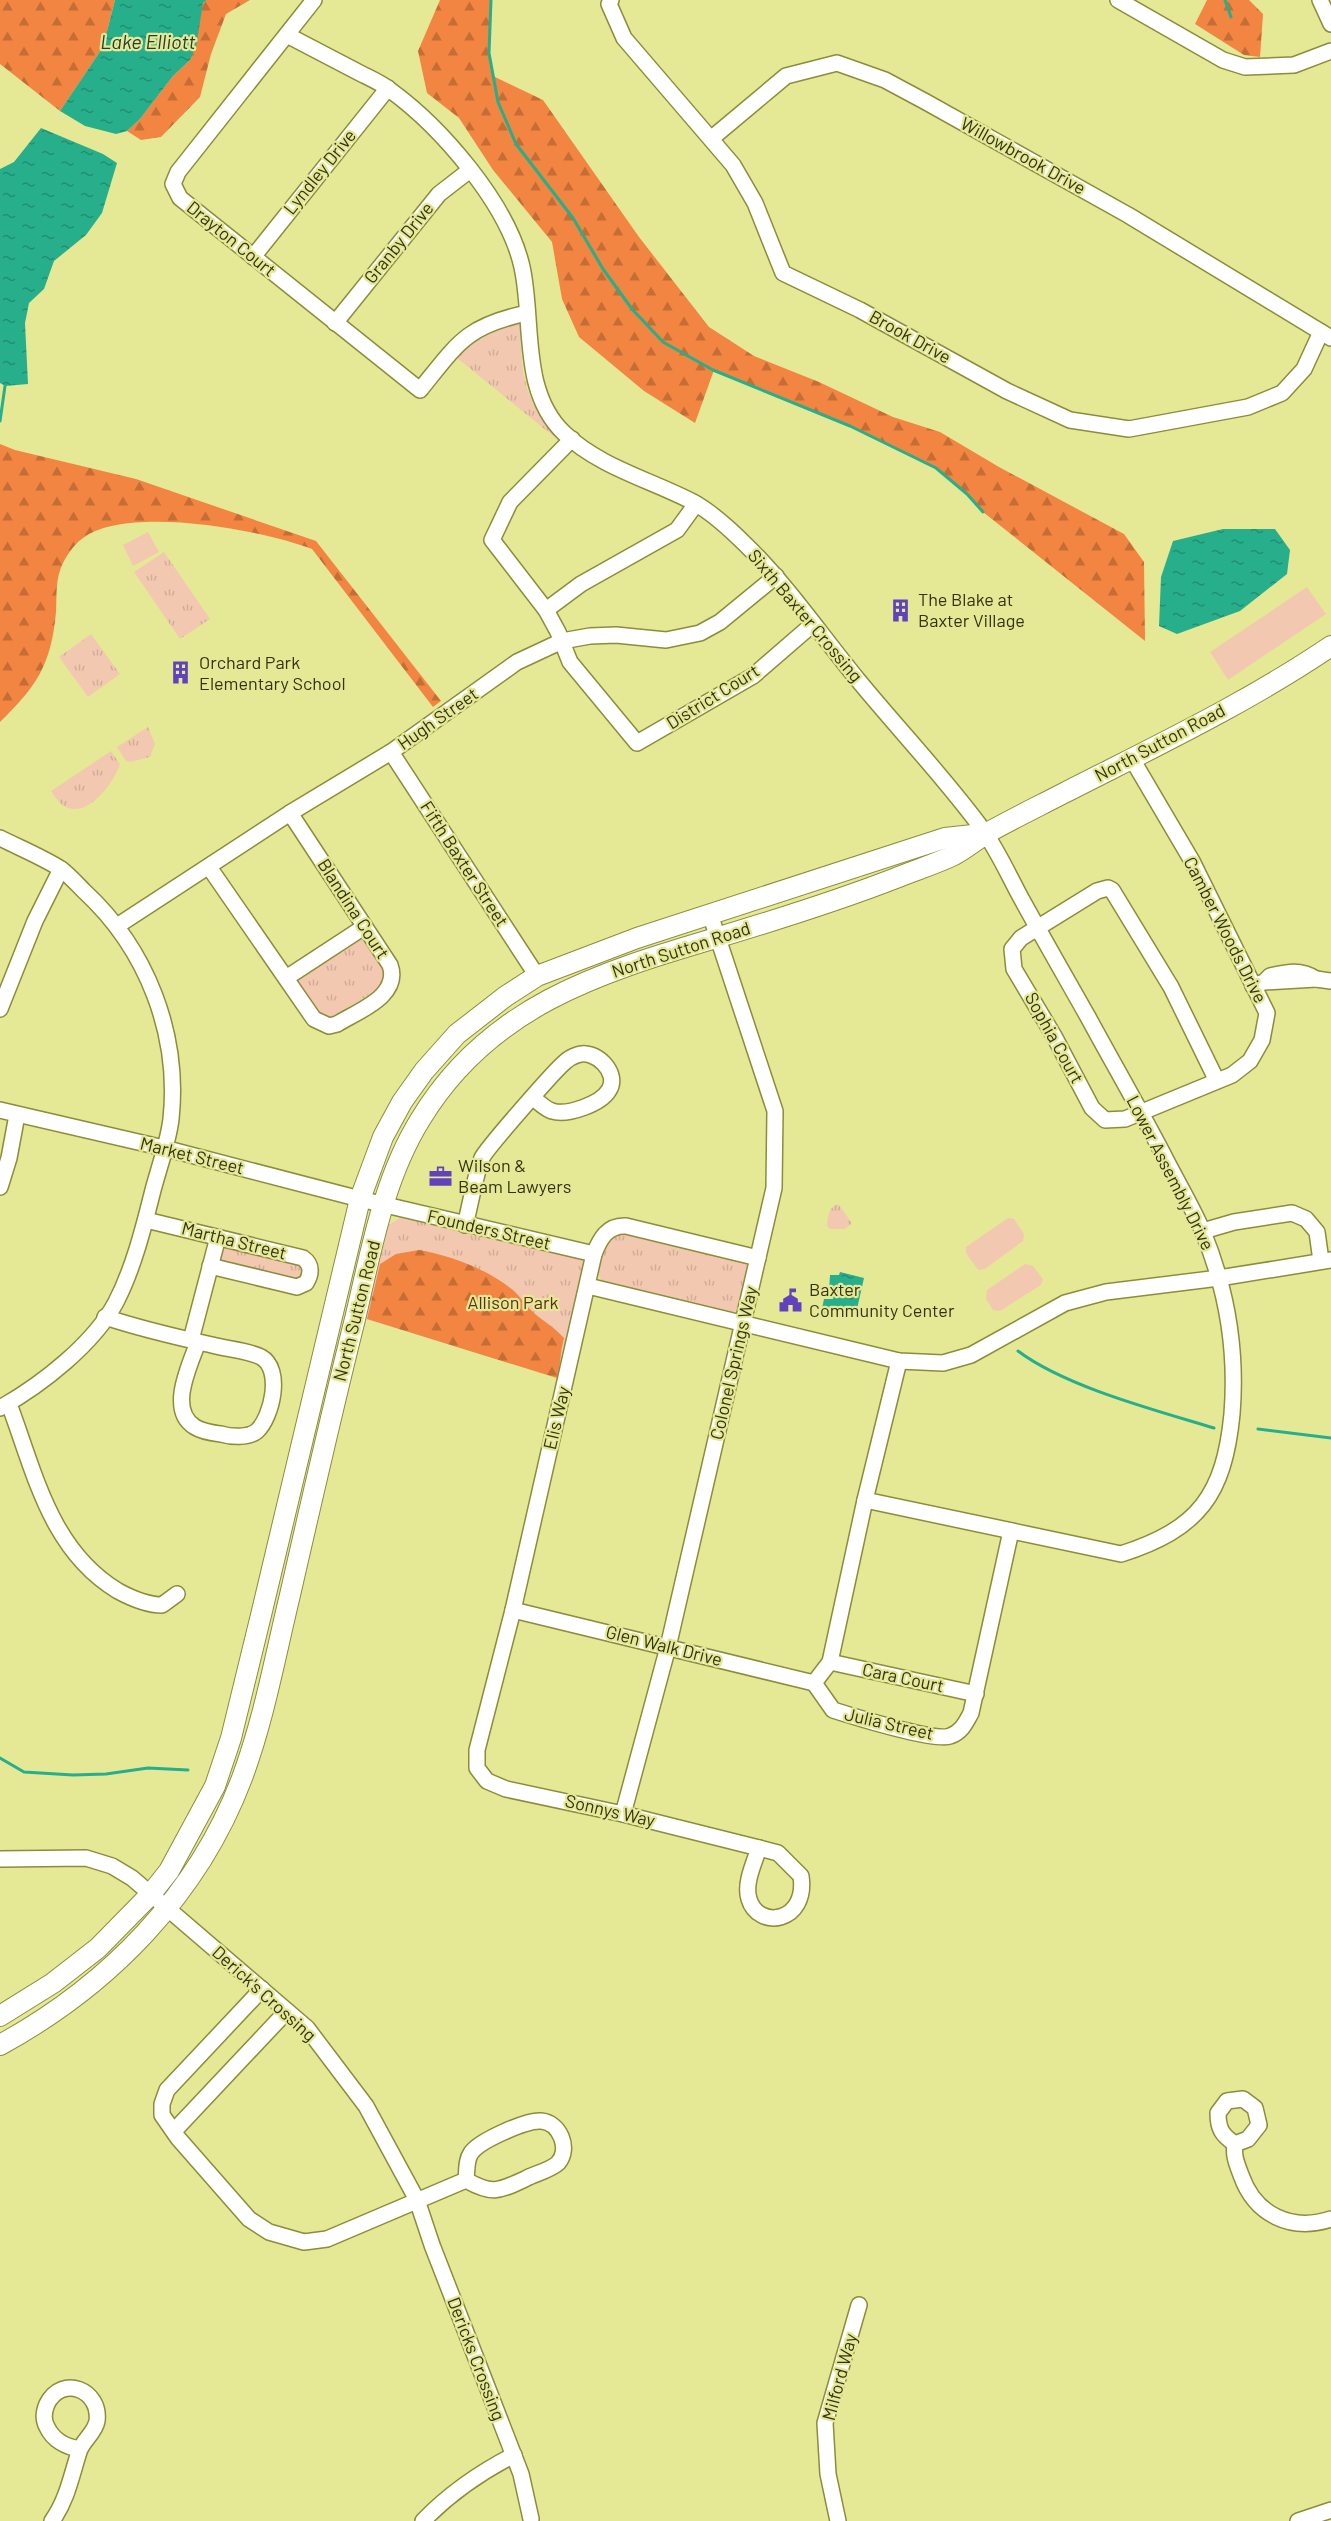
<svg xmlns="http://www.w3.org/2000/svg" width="1331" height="2521" font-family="Barlow,sans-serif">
  <defs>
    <pattern id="grass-tufts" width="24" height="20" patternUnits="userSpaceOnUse" patternTransform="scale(1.5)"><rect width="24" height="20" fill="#f3c8b1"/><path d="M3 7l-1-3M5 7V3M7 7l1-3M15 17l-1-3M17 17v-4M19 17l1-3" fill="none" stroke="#d1ac97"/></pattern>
    <pattern id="forest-firs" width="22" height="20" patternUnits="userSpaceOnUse" patternTransform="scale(1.5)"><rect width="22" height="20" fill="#f18541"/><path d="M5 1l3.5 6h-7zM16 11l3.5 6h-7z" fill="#c46d35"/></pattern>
    <pattern id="water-ripples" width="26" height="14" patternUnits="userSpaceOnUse" patternTransform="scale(1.5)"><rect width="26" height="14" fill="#27ae8b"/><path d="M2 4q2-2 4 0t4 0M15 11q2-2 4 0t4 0" fill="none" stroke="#228e70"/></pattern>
  </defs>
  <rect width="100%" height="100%" fill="#e5e996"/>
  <g fill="url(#grass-tufts)">
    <path d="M520,324C521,374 524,401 558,440L457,358C473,340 496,329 520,324Z"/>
    <path d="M164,552L210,619L180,639L134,572Z"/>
    <path d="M91,634L120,674L88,697L59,657Z"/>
    <path d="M148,727L155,744L150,757L130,762L126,761L117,747Z"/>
    <path d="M111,751L120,764C114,782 91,815 68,808C60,805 55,797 51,791Z"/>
    <path d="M359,939L366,940L386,970L380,992H373L331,1020L320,1018L297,979L346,950L348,945Z"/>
    <path d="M838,1204L852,1223L845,1229H830L827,1226C828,1216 828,1208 838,1204Z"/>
    <path d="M409,1216L426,1220L429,1224L554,1253C565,1250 581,1255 587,1265L563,1356L565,1361L561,1379L363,1318L387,1226L401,1217Z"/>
    <path d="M617,1232L744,1261L749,1266L739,1311L724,1313L603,1283L597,1272L605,1242Z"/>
    <path d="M219,1244L304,1263L302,1282L214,1261Z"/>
  </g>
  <g fill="url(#forest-firs)">
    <path d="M0,0H115L103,47L60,111L0,64Z"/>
    <path d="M207,0H250L226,14L211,54L200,97L161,137L141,140L127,131L140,119L173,76L190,60L203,3Z"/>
    <path d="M440,0H491L489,53L493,76L543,100L639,237L709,327L754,356L819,382L893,417L940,432L999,467L1124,534L1144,562L1145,641L983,512L967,494L936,468L850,426L714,370L695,423L644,391L579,337L562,299L552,242L493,170L459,118L427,93L418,51Z"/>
    <path d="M1207,0H1249L1263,14L1260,57L1244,55L1195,24Z"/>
    <path d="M0,444L15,450L136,479L316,541L441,701L433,707L312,549C263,530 132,506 86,536C76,542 68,553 63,563C55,579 57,595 56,612C51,665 37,686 0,722Z"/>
    <path d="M419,1250C449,1255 484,1268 509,1287C519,1294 526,1306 535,1314C545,1322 555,1328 564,1338C560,1352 561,1364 557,1378L367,1319L380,1264L396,1254Z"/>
  </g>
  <g fill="#f3c8b1">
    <path d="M148,532L159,552L133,566L123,545Z"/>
    <path d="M1307,587L1326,614L1228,680L1210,652Z"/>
    <path d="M1008,1218L1014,1219L1024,1234L1023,1241L985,1269L978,1270L966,1253V1247Z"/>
    <path d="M1025,1264L1033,1266L1043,1279L1041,1285L1000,1311L993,1310L986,1299L987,1290Z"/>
  </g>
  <g fill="url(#water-ripples)">
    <path d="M115,0H207L203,3L196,47L190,60L173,76L140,119L127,131L116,134L85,126L60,111L103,47Z"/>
    <path d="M41,128L103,154L117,163L102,213L86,235L54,261L44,289L29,303L25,323L28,384L5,386L0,383V169L14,162Z"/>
    <path d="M1223,529H1275L1290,550L1287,574L1240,611L1177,634L1159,626L1161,577L1173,541Z"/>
    <path d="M840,1272L864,1278L855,1318L832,1313L831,1317L821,1313L824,1299H833L834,1292L829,1291L830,1275H839Z"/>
  </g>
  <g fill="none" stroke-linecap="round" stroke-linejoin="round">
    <g stroke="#27ae8b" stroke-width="3">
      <path d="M491,0L489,53L498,102L516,144L573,218L603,269L632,309L663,342L713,370L850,426L936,468L967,494L983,512"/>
      <path d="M1225,0L1231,17"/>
      <path d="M0,421L5,386"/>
      <path d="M1018,1351C1066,1387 1155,1410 1214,1428"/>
      <path d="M1258,1429L1331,1438"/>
      <path d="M0,1758L24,1772L73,1775L106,1774L148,1768L188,1770"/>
    </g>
    <defs>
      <g id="minor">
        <path d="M314,0L178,172L173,184L180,198L420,390C458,343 466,326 527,313"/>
        <path d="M611,0L609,4L624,38L733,165L755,203L783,273L860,310L1007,391L1070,420L1129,429L1248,407L1282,393L1304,369L1321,332"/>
        <path d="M1118,0L1223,60L1245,67L1294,65L1331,51"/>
        <path d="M1320,0L1331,24"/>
        <path d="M287,35C310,47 333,59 356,71C367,77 380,82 390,90C441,127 508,204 522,267C534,321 520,391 564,433C599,467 651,480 693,502C713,513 730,529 746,545C788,586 821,635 858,680C899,730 945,778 983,830C998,851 1009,876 1021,898C1043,938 1066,978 1088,1017C1113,1063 1139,1108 1163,1154C1176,1180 1192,1206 1203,1232C1227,1290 1237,1352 1232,1414C1224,1495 1199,1529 1121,1554L865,1500"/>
        <path d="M712,138L786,76L837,63L885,80L926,102L1128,215L1331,338"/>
        <path d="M253,257L388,88"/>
        <path d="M335,323L439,194L470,170"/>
        <path d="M572,439L510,502L492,540L546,610L558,632L570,662L637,743L753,676L813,624"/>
        <path d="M546,610L581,584L677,530L696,504"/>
        <path d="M391,752L537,976"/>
        <path d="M1132,759L1192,861L1267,1013L1262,1040L1250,1061L1232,1075L1125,1119L1105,1120L1092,1108L1054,1036L1014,969L1012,949L1021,938L1097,891L1108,888L1112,890L1171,987L1217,1081"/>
        <path d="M0,838C20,848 42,857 61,869C69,875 77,884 84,891C147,949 180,1034 171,1119C168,1144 158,1170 152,1194C143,1230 133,1269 116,1302C94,1344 41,1385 0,1408"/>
        <path d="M209,867L314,1019L329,1026L337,1024C358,1011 401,996 390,965L290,813"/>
        <path d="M117,926L290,813L391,752L517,662L562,641L590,636L616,635L666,640L700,633L720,622L776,576"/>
        <path d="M286,978L364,927"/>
        <path d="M1316,979L1331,981"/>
        <path d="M1253,986L1264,982L1316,979C1301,969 1287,972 1270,976L1264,982"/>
        <path d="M0,1009L35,921L61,869"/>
        <path d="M0,1110L164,1148L360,1199L594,1254"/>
        <path d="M0,1187L9,1158L17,1115"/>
        <path d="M146,1220L303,1258C313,1265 311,1275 306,1283L297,1287L210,1266"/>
        <path d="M465,1225C471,1203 474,1179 482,1158C486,1149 555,1070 565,1062C568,1059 574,1056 577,1055C595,1048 620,1073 609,1090C601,1104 567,1116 552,1111C545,1109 539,1102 533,1098"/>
        <path d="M1203,1231L1234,1222L1292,1213L1306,1219L1317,1232L1321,1261"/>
        <path d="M758,1258L626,1226C607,1225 600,1239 594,1254L513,1610L477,1750V1768L487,1781L506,1789L623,1814L759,1848"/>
        <path d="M588,1286L899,1361L943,1363L971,1355L1065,1303L1106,1292L1219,1278L1331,1260"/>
        <path d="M105,1317C141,1329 176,1337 212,1345C227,1349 247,1350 261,1357C283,1369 272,1417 257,1431C249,1438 231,1437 221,1434C213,1433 203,1432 195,1427C167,1410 190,1365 198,1342"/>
        <path d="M191,1340L218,1237"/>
        <path d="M9,1404C35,1473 50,1550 118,1591C131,1598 147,1605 162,1605L177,1594"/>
        <path d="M513,1610L814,1683"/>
        <path d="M830,1662L976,1694"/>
        <path d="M814,1683L833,1710C852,1716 935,1742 950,1736C962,1732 966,1722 971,1713L1011,1531"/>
        <path d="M814,1683L830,1662L865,1500L899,1361"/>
        <path d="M623,1814L668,1647L774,1188L775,1111L710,914"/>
        <path d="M759,1848L778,1853L801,1876C808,1923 758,1930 749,1899C744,1884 754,1863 759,1848Z"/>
        <path d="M0,1859L86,1858L112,1866L132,1878L307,2028L366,2106L417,2200L432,2245L521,2474L531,2519"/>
        <path d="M262,1989L167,2090L162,2104V2115L178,2138L249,2219L269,2232L304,2242L327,2239L466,2180C492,2195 499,2191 525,2179C534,2174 551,2170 558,2163C571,2148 559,2122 541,2121C526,2120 479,2141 471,2153C466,2160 467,2171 466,2180"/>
        <path d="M1243,2099L1255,2108L1259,2125L1248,2139L1235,2144C1222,2135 1218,2129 1218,2113L1227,2101Z"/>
        <path d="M174,2131L287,2011"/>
        <path d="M1235,2144C1233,2156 1237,2164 1241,2175C1255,2215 1291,2232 1331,2219"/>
        <path d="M52,2521C67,2500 71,2477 79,2452C82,2441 95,2433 97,2421C101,2390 62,2374 47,2404C44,2411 43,2420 47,2427C53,2440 66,2447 80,2449"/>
        <path d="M423,2521C450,2493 479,2473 514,2455"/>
        <path d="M838,2521L828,2474L825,2423L859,2305"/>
        <path d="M1298,2521L1331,2510"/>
      </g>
      <g id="major">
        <path d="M0,2016L53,1983L98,1948L150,1895L169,1871L215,1786L231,1738L262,1611L360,1199L383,1137L402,1102L424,1071L457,1034L506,996L537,976L637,938L945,838L982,834"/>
        <path d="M0,2045C108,1986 198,1895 242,1778C264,1719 275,1657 290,1595C311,1503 332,1411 355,1319C371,1252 383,1180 420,1120C488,1007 597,973 716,938C776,920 837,901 896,878C915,870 936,864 954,855C967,848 977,839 989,832C1014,818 1039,806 1064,793C1154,747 1247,703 1331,646"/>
      </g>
    </defs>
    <use href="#minor" stroke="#8b8d3b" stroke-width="18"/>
    <use href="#major" stroke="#8b8d3b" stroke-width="22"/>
    <use href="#minor" stroke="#fff" stroke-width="15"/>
    <use href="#major" stroke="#fff" stroke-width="20"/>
  </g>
  <defs>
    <symbol id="building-bare" viewBox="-9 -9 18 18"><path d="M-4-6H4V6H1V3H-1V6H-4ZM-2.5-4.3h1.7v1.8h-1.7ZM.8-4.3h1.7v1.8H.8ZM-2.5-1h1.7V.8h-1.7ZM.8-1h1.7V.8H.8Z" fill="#6242ba" stroke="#e5e996" stroke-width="2.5" paint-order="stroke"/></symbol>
    <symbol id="office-bare" viewBox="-9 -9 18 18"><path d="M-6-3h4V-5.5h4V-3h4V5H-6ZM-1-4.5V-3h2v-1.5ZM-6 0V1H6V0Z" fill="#6242ba" stroke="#e5e996" stroke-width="2.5" paint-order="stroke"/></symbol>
    <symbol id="civic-bare" viewBox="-9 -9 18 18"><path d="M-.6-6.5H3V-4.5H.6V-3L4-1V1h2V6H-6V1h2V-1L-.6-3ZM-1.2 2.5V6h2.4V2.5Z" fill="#6242ba" stroke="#e5e996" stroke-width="2.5" paint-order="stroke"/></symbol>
  </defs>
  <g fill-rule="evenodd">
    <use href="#building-bare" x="884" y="594" width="33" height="33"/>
    <use href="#building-bare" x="164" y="656" width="33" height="33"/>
    <use href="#office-bare" x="424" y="1160" width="33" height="33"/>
    <use href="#civic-bare" x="774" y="1284" width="33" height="33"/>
  </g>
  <g text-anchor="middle" stroke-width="4.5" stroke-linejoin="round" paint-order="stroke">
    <g font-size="18" fill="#323311" stroke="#e5e996">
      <text transform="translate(1023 156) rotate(29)" y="6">Willowbrook Drive</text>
      <text transform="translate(320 172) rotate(-51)" y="6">Lyndley Drive</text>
      <text transform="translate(231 239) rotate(39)" y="6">Drayton Court</text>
      <text transform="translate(399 243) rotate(-51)" y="6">Granby Drive</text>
      <text transform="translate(910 337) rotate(29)" y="6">Brook Drive</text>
      <text transform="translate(805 616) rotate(50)" y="6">Sixth Baxter Crossing</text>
      <text transform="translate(713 697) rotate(-32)" y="6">District Court</text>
      <text transform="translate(438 719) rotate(-35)" y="6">Hugh Street</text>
      <text transform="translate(1160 743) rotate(-28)" y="6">North Sutton Road</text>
      <text transform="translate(464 864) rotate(57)" y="6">Fifth Baxter Street</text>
      <text transform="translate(353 909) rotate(57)" y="6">Blandina Court</text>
      <text transform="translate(1225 930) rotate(63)" y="6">Camber Woods Drive</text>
      <text transform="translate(681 950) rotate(-18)" y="6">North Sutton Road</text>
      <text transform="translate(1054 1038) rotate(61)" y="6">Sophia Court</text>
      <text transform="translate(192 1156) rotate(14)" y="6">Market Street</text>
      <text transform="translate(1170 1173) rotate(63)" y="6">Lower Assembly Drive</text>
      <text transform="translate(489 1230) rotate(13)" y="6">Founders Street</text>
      <text transform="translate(234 1241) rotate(14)" y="6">Martha Street</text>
      <text transform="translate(357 1311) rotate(-76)" y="6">North Sutton Road</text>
      <text transform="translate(734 1363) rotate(-77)" y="6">Colonel Springs Way</text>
      <text transform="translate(557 1418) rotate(-77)" y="6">Elis Way</text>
      <text transform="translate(664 1646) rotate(14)" y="6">Glen Walk Drive</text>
      <text transform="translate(903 1678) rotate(12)" y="6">Cara Court</text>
      <text transform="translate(889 1724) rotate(13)" y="6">Julia Street</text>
      <text transform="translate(610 1811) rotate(13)" y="6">Sonnys Way</text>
      <text transform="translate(264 1994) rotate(42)" y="6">Derick's Crossing</text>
      <text transform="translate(476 2359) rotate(69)" y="6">Dericks Crossing</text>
      <text transform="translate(840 2377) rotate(-75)" y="6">Milford Way</text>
    </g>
    <g font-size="18" fill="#323311" stroke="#e5e996" text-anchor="start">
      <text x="918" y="606">The Blake at<tspan x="918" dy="21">Baxter Village</tspan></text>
      <text x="199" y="669">Orchard Park<tspan x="199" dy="21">Elementary School</tspan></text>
      <text x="458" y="1172">Wilson &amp;<tspan x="458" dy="21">Beam Lawyers</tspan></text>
      <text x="809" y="1296">Baxter<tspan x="809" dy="21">Community Center</tspan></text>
    </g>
    <g font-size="18" fill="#5a2f14" stroke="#e5e996">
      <text x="513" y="1309">Allison Park</text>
    </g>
    <g font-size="20" font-style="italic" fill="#233e35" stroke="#e5e996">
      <text x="148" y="49">Lake Elliott</text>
    </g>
  </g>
</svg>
